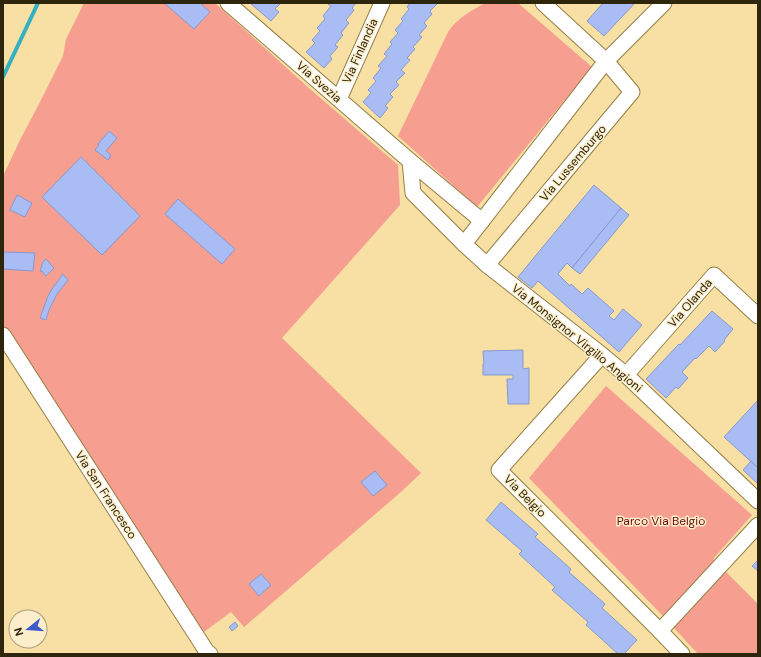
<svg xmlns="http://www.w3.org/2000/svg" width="761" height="657" font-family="'DM Sans',sans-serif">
  <rect width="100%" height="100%" fill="#f8e0a4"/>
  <g fill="#f69f91">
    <path d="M84,3H215L310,89L398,165L400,205L282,338L421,473L401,492L244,627L231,612L204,632L196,622L3,330V176L20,140L40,102L63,56L66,39Z"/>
    <path d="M485,3H518L592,67L477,207L398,136L448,32C457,18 471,11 485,3Z"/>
    <path d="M606,386L752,515L713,559L758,604V654H698L661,614L529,478Z"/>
  </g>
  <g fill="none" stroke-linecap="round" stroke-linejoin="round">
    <path stroke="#33b0c2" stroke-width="4" d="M3,77L38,3"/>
  </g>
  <g fill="#a9bdf4" stroke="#8799ce">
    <path d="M164,3H200L210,12L194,29Z"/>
    <path d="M252,3H281L275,9L279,12L271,21L251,4Z"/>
    <path d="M329,3H356L352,8L354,10L346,20L349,23L341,33L343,35L335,45L338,47L330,56L332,59L324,68L306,52L315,43L312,40L320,31L317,28L325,19L323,16L331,6L328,4Z"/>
    <path d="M410,3H438L430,11L432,14L424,23L427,26L419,35L422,37L413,47L415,49L407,58L410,60L401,70L405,73L396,82L399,85L390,94L393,97L385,106L388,108L380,118L363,102L371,93L368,90L376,81L373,78L381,68L378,66L387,56L384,54L392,44L390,42L398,33L395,30L403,21L401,19L409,9L407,7Z"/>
    <path d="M603,3H635L604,36L587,21Z"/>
    <path d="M109,131L117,138L106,151L111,155L108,160L95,150L99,145L98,144Z"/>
    <path d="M81,157L140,216L102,255L42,197Z"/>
    <path d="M594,185L621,208L572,268L567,263L558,274L570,286L571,284L582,294L588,288L614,311L609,316L614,320L623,309L642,325L619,352L538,281L532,288L518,277Z"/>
    <path d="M17,195L32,203L25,217L10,210Z"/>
    <path d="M178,199L235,249L222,264L165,214Z"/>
    <path d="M621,208L629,215L580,274L572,268Z"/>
    <path d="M3,252L35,253L33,271L3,269Z"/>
    <path d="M46,259L54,268L46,276L42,271H40L43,262Z"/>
    <path d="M63,274L68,280L57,294L49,310L46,320L40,318L48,296L52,289Z"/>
    <path d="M712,311L733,329L724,340L725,341L715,352L709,346L696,359L695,358L682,372L688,378L678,389L676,387L666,398L646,379L679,344L680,345Z"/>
    <path d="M523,350V369L529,368V404H508L507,379H513V375H483V364H484L483,351Z"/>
    <path d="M758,400V468L724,437Z"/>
    <path d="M751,461L758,468V484L743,470Z"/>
    <path d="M375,471L387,485L373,496L361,482Z"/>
    <path d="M501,502L538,534L535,537L571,569L569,572L605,604L602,608L637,640L624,654H618L586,625L588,622L552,590L555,587L519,554L522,551L486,520Z"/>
    <path d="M758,560V571L752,566Z"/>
    <path d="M261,574L271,585L259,596L249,584Z"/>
    <path d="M235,622L238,626L232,631L229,627Z"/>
  </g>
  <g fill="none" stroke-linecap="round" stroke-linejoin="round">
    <defs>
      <g id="minor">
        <path d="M228,3L410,161L482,221"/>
        <path d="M339,99L382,3"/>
        <path d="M410,161L413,193L464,244L487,265L602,355L626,375L758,501"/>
        <path d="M464,244L606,61L664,3"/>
        <path d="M487,265L632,92L606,61L543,3"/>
        <path d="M3,335L207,652L210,654"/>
        <path d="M602,355L499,470L660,631L682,654"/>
        <path d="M626,375L714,275L758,316"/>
        <path d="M660,631L758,525"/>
      </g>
    </defs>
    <use href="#minor" stroke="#947f46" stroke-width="17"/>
    <use href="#minor" stroke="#fff" stroke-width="15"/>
  </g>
  <g text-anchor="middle" stroke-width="3" stroke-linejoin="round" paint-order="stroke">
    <g font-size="12" fill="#2e250d" stroke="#fceecb">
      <text transform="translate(360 51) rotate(-66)" y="4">Via Finlandia</text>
      <text transform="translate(319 82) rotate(41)" y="4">Via Svezia</text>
      <text transform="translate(573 163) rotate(-50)" y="4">Via Lussemburgo</text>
      <text transform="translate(690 303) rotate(-49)" y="4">Via Olanda</text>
      <text transform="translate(577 338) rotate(39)" y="4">Via Monsignor Virgilio Angioni</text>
      <text transform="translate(106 495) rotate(57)" y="4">Via San Francesco</text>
      <text transform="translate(525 496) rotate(45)" y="4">Via Belgio</text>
    </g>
    <g font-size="12" fill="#6e0b07" stroke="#fceecb">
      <text x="661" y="525">Parco Via Belgio</text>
    </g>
  </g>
  <rect width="761" height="657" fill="none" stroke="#2e250d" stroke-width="8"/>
  <g transform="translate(28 629) rotate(253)"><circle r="19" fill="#fceecb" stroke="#aa9e7f"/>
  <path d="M0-3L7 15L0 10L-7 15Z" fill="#3e58cb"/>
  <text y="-6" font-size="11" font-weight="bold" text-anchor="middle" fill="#2e250d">N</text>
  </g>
</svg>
